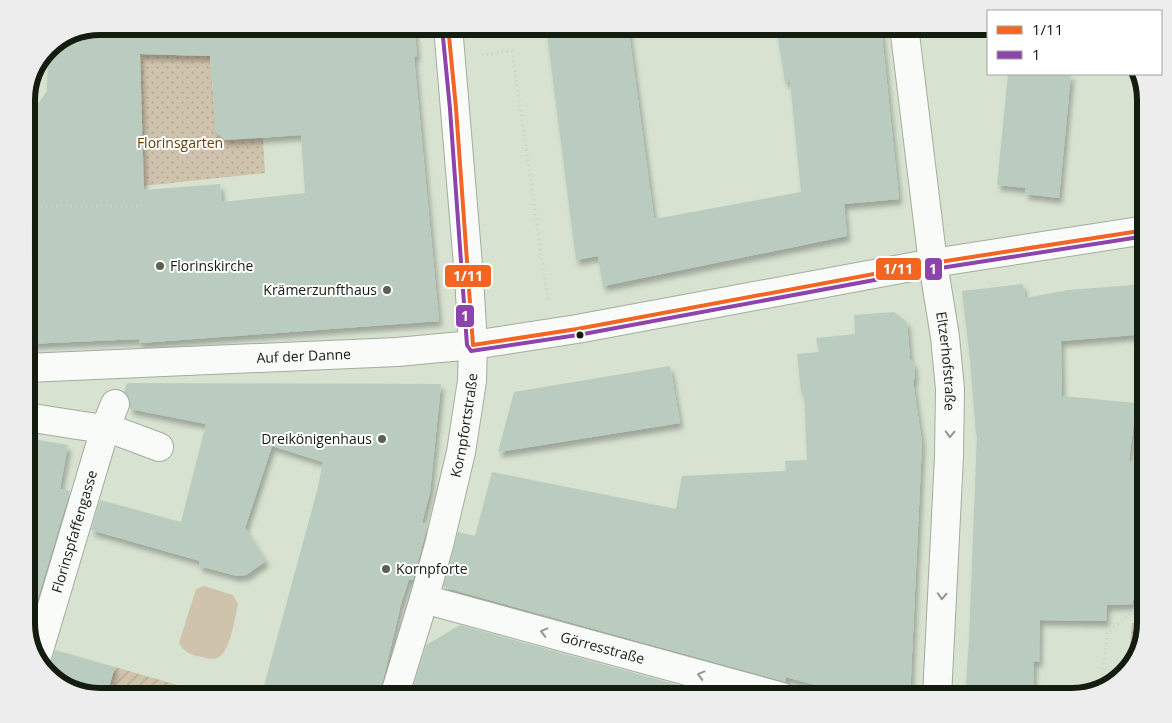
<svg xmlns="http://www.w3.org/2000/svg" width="1172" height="723" font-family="'Open Sans',sans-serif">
  <defs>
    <pattern id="park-dots" width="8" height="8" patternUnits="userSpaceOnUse" patternTransform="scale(1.25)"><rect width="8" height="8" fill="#cfc3ac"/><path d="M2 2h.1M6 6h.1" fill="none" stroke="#b1a793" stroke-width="1.8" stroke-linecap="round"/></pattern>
    <pattern id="garden-furrows" width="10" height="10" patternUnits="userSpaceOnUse" patternTransform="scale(1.25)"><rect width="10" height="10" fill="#cfc3ac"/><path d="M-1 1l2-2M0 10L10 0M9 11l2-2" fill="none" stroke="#b1a793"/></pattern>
    <filter id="shadow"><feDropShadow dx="3" dy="5.5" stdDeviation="2.5" flood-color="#0004"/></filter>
  </defs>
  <rect width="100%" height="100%" fill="#d7e2d1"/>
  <path fill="#cfc3ac" d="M204,586L233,595L238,604C235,617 230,654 217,658C213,660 207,658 202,657C191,655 185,653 179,643L196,589Z"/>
  <g fill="url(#park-dots)">
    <path d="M140,54L210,56L216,132L225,140L263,138L265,173L143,186Z"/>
    <path d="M1132,623L1145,625L1136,660L1128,667Z"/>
  </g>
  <path fill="url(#garden-furrows)" d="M115,667L219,697H106Z"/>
  <g fill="#baccbf" fill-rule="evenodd" filter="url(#shadow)">
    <path d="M100,26H414L417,56L414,57L439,321L139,343L140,339L26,344V120L47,91L48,48ZM140,54L210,56L216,132L225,140L301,135L305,193L222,202L220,184L144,190Z"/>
    <path d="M546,26H628L654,219L801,192L790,81L785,82L776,26H881L899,199L844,204L847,236L603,286L598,256L576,260Z"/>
    <path d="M1008,74H1071L1059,198L1025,194L1026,188L997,185Z"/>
    <path d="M1023,284L1025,298L1068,290L1146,284V334L1061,341L1062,396L1136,403L1129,461L1146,463V601L1133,600V604L1107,605L1106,621L1040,620L1039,662L1034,661L1033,689L1026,688L1025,697H965L969,639L977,434H976L970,359L962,291Z"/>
    <path d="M894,312L907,322L910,359L914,363L915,378L913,382L922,443L910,697H858L786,677V682L443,587L458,532L475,536L492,472L676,509L682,476L786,471L785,461L807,460L804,392H801L797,354L819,352L816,338L855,334L854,315Z"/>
    <path d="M670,366L680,423L498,452L514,392Z"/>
    <path d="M127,383L441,384L430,492L422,523L428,524L413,580L409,579L401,604L379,697H261L317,491L323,462L272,446L245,528L266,561L246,575L237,576L199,566L200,561L91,530L100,500L181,522L206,424L130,409V401L124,392Z"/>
    <path d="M26,438L68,445L60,489L70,491L34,611L26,610Z"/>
    <path d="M460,625L722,697H410L426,645Z"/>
    <path d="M55,650L115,667L106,697L63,687L47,671L51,664Z"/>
  </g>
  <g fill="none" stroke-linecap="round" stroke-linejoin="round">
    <defs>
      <g id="street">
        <path id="s1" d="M904,26L933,263L945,337L950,389L949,456L937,697"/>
        <path id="s2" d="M26,368L397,352L473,345L577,329L933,263L1146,230"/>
        <path d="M26,417L116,431L159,447"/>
        <path id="s3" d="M424,599L782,697"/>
        <path id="s4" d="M36,660L105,429L115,404"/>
        <path id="s5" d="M394,697L424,599L439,545L461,452L472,381L473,345L469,277L448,26"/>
      </g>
    </defs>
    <use href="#street" stroke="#a3ac9e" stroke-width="30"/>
    <g stroke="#cccfca" stroke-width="3" stroke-dasharray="1 4" stroke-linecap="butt">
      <path d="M482,55L512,51L548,302"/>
      <path d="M26,96L33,87L34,80"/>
      <path d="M26,206H146"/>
      <path d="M1102,689L1107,633L1131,613L1146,615"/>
    </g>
    <use href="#street" stroke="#f9fbf8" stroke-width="28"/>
    <defs>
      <path id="bus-1" d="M448,26L456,108L473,345L577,329L933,263L1146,230"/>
      <path id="bus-2" d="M442,27L450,109L467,345L471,351L578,335L934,269L1146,236"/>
    </defs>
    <use href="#bus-1" stroke="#fff" stroke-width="8"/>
    <use href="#bus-2" stroke="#fff" stroke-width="8"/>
    <use href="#bus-1" stroke="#f26522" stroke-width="4"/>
    <use href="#bus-2" stroke="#8e44ad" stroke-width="4"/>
  </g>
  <defs><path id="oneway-chevron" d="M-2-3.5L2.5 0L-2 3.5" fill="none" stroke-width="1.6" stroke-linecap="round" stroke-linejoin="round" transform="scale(1.25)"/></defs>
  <g stroke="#92968f">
    <use href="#oneway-chevron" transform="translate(950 434) rotate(92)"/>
    <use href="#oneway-chevron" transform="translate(942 596) rotate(93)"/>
    <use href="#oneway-chevron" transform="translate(544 632) rotate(-165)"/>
    <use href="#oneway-chevron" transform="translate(701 675) rotate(-165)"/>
  </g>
  <g fill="#586153" stroke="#fff" stroke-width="2">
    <circle cx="160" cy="266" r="5"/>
    <circle cx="387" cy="290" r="5"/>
    <circle cx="382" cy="439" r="5"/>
    <circle cx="386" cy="569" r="5"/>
  </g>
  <circle fill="#141b0f" stroke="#fff" stroke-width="2" cx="580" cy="335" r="4.5"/>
  <g text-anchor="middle" stroke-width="4" stroke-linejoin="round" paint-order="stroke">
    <g font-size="14" fill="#663c08" stroke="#fff">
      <text x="180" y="148">Florinsgarten</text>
    </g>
    <g font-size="14" fill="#141b0f" stroke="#fff" text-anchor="start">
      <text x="170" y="271">Florinskirche</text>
      <text x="377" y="295" text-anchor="end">Krämerzunfthaus</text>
      <text x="372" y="444" text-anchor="end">Dreikönigenhaus</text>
      <text x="396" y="574">Kornpforte</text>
    </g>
    <g font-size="14" fill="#141b0f" stroke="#fff">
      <text dy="5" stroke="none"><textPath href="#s2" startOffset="278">Auf der Danne</textPath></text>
      <text dy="5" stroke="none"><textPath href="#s1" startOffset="338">Eltzerhofstraße</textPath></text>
      <text dy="5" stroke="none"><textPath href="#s5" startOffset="281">Kornpfortstraße</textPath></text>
      <text dy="5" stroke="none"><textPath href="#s4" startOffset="134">Florinspfaffengasse</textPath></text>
      <text dy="5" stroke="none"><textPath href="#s3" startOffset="185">Görresstraße</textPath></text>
    </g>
  </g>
  <path d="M0 0H1172V723H0ZM100 35H1072A65 65 0 0 1 1137 100V623A65 65 0 0 1 1072 688H100A65 65 0 0 1 35 623V100A65 65 0 0 1 100 35Z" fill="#ecedec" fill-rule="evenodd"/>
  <path fill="none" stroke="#141b0f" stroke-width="6" d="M100 35H1072A65 65 0 0 1 1137 100V623A65 65 0 0 1 1072 688H100A65 65 0 0 1 35 623V100A65 65 0 0 1 100 35Z"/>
  <g stroke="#fff" stroke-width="2">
    <rect x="924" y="257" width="19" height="24" rx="5" fill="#8e44ad"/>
    <rect x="875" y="257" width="47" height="24" rx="5" fill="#f26522"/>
    <rect x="444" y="264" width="48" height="24" rx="5" fill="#f26522"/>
    <rect x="455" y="304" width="20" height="24" rx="5" fill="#8e44ad"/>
  </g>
  <g font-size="14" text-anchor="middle" font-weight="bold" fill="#fff">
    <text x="933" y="274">1</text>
    <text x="898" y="274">1/11</text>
    <text x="468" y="281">1/11</text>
    <text x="465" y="321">1</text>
  </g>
  <rect x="987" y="10" width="175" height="65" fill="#ffffff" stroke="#a1a49f"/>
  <rect x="997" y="26" width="25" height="8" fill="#f26522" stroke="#a1a49f"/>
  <text x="1032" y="35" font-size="15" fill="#141b0f">1/11</text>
  <rect x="997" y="51" width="25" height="8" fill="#8e44ad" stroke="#a1a49f"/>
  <text x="1032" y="60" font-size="15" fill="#141b0f">1</text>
</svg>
